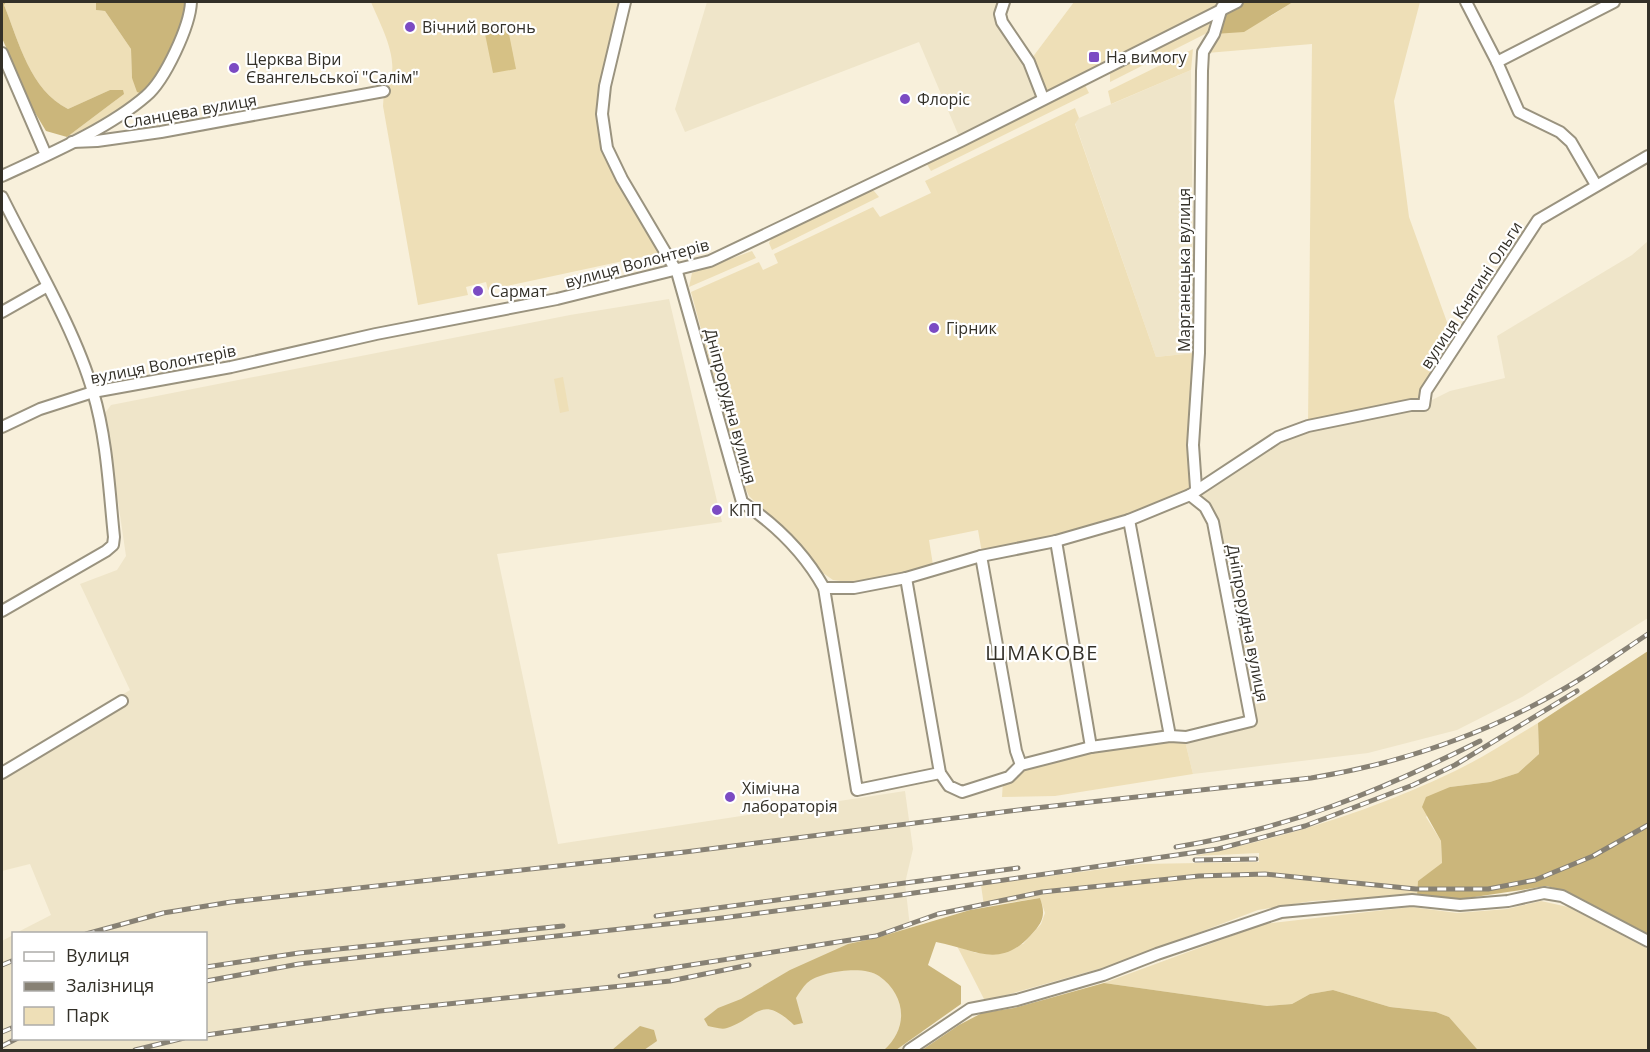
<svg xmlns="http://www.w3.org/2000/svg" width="1650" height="1052" font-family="'Open Sans',sans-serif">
  <rect width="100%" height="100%" fill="#f8f0db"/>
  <g fill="#efe5c9">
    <path d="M707,2H1004L1000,14L1043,98L961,141L919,42L685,132L675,109Z"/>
    <path d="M1191,70L1194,353L1156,357L1075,123L1079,118Z"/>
    <path d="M1648,241V618L1522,697L1457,730L1368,753L1193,774L1185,741L1256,724L1216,518L1210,505L1198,495L1278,437L1424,404L1450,391L1505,378L1497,336L1632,255Z"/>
    <path d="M669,299L722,522L497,554L558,844L905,791L913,849L905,883L923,1041L909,1050H2V941L13,935L14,1038H206V934L16,933L51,915L30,864L2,871V769L130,690L80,584L117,570L126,556L105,413L111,405L570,315Z"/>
  </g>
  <g fill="#eedfb7">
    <path d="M6,2H96V10L105,11L131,49L132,78L143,94L97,123L67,137L116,100L110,90L68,109C30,90 19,42 4,5Z"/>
    <path d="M371,2H625L605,86L607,148L665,252L488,290L486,282L466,287L468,295L418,305L383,106L384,91C405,67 381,27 371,2Z"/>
    <path d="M1074,2H1237L1043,98L1029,62Z"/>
    <path d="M1293,2H1420L1394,101L1409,217L1456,347L1424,405L1308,426L1312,44L1207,53L1214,34L1269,17Z"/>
    <path d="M1207,22L1210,25L1209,32L1110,82V69Z"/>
    <path d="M1193,49L1191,70L1111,104L1108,91Z"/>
    <path d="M1084,83L1089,93L931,171L925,161Z"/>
    <path d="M1075,108L1079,118L1075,124L1156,357L1194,353L1192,486C1156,520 1033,542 982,553L978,530L929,540L933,565L900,574L855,583L833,580L820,571L812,558L749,496L742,481L691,292L759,262L763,270L778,263L774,254L873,207L880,217L931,193L925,181Z"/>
    <path d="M870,191H874L879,197L772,250L769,243L771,239Z"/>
    <path d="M752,251L756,258L689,287L692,273Z"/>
    <path d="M563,377L569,411L560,413L554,379Z"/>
    <path d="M1538,723L1539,754L1518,773L1490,782L1450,787L1426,817L1441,841L1442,864L1418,881L1417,895L1312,901L1258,910L1116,964L985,1001L957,946L976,953L1023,944L1041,924L1045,913L1040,898L984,906L981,885L1140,864L1259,862V853L1195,856C1286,837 1372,811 1455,771C1484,757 1511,739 1538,723Z"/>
    <path d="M1170,740L1185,741L1193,774L1055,796L1002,797L1003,781C1051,751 1114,747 1170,740Z"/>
    <path d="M1541,901L1568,907L1648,949V1050H1485L1477,1049L1449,1017L1436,1012L1390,1007L1333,990L1310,994L1292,1004L1267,1006L1104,983L1264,924L1411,907L1457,913L1507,909Z"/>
  </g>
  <g fill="#cbb67b">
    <path d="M2,2H6L4,5C19,42 30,90 68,109L110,90H123L124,94L67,137L46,131L31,106L2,38Z"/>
    <path d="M96,2H186C183,33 164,71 143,94L137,92L132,78L131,49L105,11L96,10Z"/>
    <path d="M1237,2H1293L1244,32L1214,34L1222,9Z"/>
    <path d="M1648,651V934L1569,893L1547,886L1461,899L1417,895L1418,881L1442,863L1441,841L1422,807L1426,797L1450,787L1490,782L1518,773L1539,754L1538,723Z"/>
    <path d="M1040,898C1046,915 1043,922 1031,935C999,970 975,949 936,942L928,965L961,986V1004L896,1050H884C909,1028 906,995 879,976C865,965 820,971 807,983C803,987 799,993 796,998L803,1023L794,1025C760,993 758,1018 727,1028C722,1030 713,1027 708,1026L704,1019L718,1008L741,999L790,970L848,944L876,938L970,910Z"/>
    <path d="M1104,983L1267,1006L1292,1004L1310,994L1333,990L1390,1007L1436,1012L1449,1017L1477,1049L1485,1050H922L959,1025L982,1013L1014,1008Z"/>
    <path d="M640,1026L654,1030L657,1041L644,1050H612Z"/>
  </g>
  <path fill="#d6c185" d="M507,24L516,69L493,73L484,29Z"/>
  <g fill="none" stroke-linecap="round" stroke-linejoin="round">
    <defs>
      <g id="minor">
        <path d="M625,2L605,86L602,114L607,148L622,179L677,272L742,502C775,524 804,552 824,588H854L906,578L981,556L1056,541L1129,520L1190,495L1278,437L1308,426L1411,405H1424L1426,391L1538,220L1648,156"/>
        <path d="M1004,2L1000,14L1002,22L1029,62L1043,98"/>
        <path d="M1466,2L1497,62"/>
        <path d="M2,53L46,155"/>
        <path d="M72,142L97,141L161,132L384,91"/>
        <path d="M2,176C47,155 108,129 146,96C165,80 190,26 191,2"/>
        <path d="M1596,185L1571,142L1560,132L1519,112L1497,62L1614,2"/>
        <path d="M2,197C31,256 75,329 93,392C107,439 109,489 114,537L113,545L106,551L2,611"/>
        <path d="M2,312L46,287"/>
        <path d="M2,427L40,409L93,392L231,367L376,334L557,299L710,261L961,141L1237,2"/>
        <path d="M1196,488L1193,445L1199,353L1202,71L1203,52L1214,34L1222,7"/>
        <path d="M1129,520L1170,736"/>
        <path d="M1056,541L1091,747"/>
        <path d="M981,556L1016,751L1021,765"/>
        <path d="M906,578L940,773L949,786L962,792L1009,777L1021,765L1091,747L1170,736L1186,737L1251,721L1213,522L1205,507L1190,495"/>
        <path d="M824,588L857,790L940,773"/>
        <path d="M2,773L122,701"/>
        <path d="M909,1050L970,1009L1017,1000L1103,975L1157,954L1281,912L1412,900L1460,905L1508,901L1544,893L1562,896L1648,941"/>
      </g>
    </defs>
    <use href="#minor" stroke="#9a937f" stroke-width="14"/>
    <use href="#minor" stroke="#fff" stroke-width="10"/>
    <defs>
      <g id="rail">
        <path d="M1176,847C1288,829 1380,791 1480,741"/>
        <path d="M1195,860L1256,859"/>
        <path d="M656,916L1018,868"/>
        <path d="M86,934L163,913L231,902L685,852L1026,809L1311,778C1398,764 1483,735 1560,691C1591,674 1619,653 1648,634"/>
        <path d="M2,965L14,960"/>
        <path d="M206,967L299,953L563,926"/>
        <path d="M620,976L876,936L938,914L1042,892L1199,876L1265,874L1416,889H1488L1535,880L1593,856L1648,825"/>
        <path d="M206,981L299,964L722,918L900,895L1218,849L1305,826L1413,785L1455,765L1577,691"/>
        <path d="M2,1032L14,1027"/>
        <path d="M206,1035L380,1011L670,981L749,965"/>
        <path d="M2,1046L18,1038"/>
        <path d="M135,1050L184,1038"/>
      </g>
    </defs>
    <use href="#rail" stroke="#878174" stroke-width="5"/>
    <use href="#rail" stroke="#fff" stroke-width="3" stroke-dasharray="9" stroke-linecap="butt"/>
  </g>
  <g fill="#7b4bc3" stroke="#fff" stroke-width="2">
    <circle cx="410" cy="27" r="6"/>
    <rect x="1088" y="51" width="12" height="12" rx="3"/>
    <circle cx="234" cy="68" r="6"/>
    <circle cx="905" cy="99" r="6"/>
    <circle cx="478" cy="291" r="6"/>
    <circle cx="934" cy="328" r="6"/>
    <circle cx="717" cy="510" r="6"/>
    <circle cx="730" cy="797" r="6"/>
  </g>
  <g text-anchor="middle" stroke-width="4.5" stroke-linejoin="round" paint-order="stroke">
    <g font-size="16" fill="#333028" stroke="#fff" text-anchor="start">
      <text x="422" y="33">Вічний вогонь</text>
      <text x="1106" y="63">На вимогу</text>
      <text x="246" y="65">Церква Віри<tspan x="246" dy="18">Євангельської "Салім"</tspan></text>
      <text x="917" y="105">Флоріс</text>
      <text x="490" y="297">Сармат</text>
      <text x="946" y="334">Гірник</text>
      <text x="729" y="516">КПП</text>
      <text x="742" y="794">Хімічна<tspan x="742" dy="18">лабораторія</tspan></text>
    </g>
    <g font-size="16" fill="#333028" stroke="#fff">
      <text transform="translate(190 111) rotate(-10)" y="6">Сланцева вулиця</text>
      <text transform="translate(637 263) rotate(-15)" y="6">вулиця Волонтерів</text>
      <text transform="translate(1184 270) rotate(-90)" y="6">Марганецька вулиця</text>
      <text transform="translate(1471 295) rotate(-57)" y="6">вулиця Княгині Ольги</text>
      <text transform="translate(163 364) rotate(-11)" y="6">вулиця Волонтерів</text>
      <text transform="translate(731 406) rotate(75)" y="6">Дніпрорудна вулиця</text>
      <text transform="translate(1248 623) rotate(79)" y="6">Дніпрорудна вулиця</text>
    </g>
    <g font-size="20" letter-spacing="1.5" fill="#333028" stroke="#fff">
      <text x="1042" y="660">ШМАКОВЕ</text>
    </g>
  </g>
  <rect width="1650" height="1052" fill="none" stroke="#333028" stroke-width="6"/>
  <rect x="12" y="932" width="195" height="108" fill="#ffffff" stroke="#adaca9" stroke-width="1.5"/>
  <rect x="24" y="952" width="30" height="9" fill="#ffffff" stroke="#adaca9" stroke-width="1.5"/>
  <text x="66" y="962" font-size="18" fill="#333028">Вулиця</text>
  <rect x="24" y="982" width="30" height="9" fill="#878174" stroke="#adaca9" stroke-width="1.5"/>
  <text x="66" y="992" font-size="18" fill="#333028">Залізниця</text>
  <rect x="24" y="1007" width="30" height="18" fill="#eedfb7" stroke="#adaca9" stroke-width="1.5"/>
  <text x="66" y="1022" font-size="18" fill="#333028">Парк</text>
</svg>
